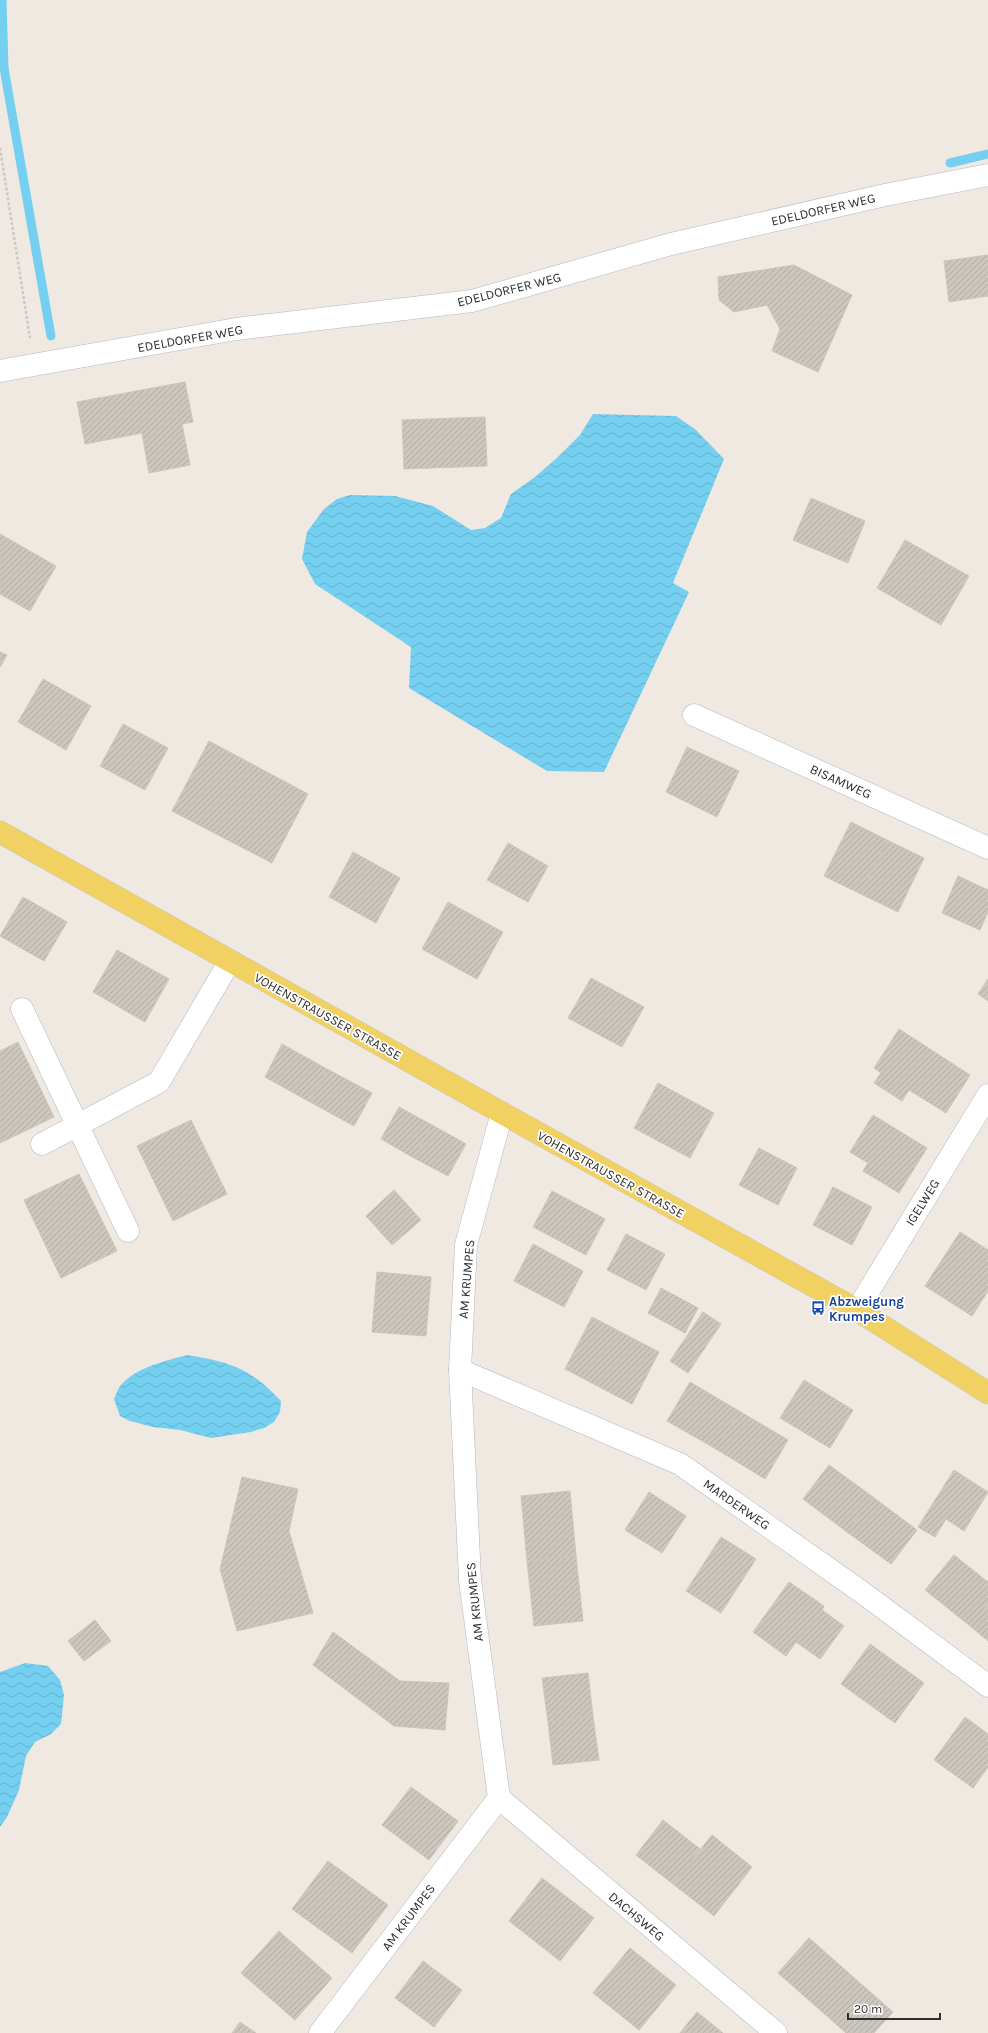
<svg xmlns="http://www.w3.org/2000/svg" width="988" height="2033" font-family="Karla,sans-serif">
  <defs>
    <pattern id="water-waves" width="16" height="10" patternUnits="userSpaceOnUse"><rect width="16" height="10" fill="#75cff0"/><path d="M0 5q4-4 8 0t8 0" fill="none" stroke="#66b2ce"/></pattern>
    <pattern id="building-hatch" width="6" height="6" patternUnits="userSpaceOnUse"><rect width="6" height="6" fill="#cbc7bf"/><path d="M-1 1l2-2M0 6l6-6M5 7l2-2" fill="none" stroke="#afaba4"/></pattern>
  </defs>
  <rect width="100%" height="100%" fill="#efe9e1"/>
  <g fill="url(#water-waves)">
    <path d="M593,414L676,416L696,430L724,459L673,583L689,592L604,772L547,771L409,688L411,647L315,584L302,559L307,532L324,509L337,499L350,495L395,496L433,506L471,530L485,528L501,518L511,494L535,477L559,456L580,435Z"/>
    <path d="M187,1355C230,1362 250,1368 281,1401L280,1412L274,1422L264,1428L251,1432L211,1438L180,1430L153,1427L130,1421L120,1416L114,1399C116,1395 118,1388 121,1385C137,1367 165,1361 187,1355Z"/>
    <path d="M25,1663L48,1666L60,1680L64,1695L61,1724L51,1734L35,1742L26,1756L19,1790L7,1817L0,1827V1672Z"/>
  </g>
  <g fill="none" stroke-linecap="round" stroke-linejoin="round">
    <g stroke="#75cff0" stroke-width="9">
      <path d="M2,0L4,68L51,336"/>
      <path d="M950,163L988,154"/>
    </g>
  </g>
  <g fill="url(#building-hatch)" stroke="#cbc5ba">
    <path d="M988,255V296L949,302L944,261Z"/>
    <path d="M794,265L852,295L818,372L772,351L780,329L767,305L734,312L719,300L718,277Z"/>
    <path d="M185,382L193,422L182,424L190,465L149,473L142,433L85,444L77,402Z"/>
    <path d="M485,417L487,466L404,469L402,420Z"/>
    <path d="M811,498L865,521L848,563L793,540Z"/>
    <path d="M0,534L56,566L30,611L0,594Z"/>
    <path d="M905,540L969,576L941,625L877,588Z"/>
    <path d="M0,652L7,655L0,667Z"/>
    <path d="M43,679L91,706L66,750L18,722Z"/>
    <path d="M123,724L168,748L145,790L100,766Z"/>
    <path d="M209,741L308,794L272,863L172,811Z"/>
    <path d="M687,747L739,771L717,817L666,792Z"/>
    <path d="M851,822L887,840L861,894L824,876Z"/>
    <path d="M887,840L924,858L898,912L861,894Z"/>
    <path d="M508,843L548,866L528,902L487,880Z"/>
    <path d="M353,852L400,878L376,923L329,897Z"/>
    <path d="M958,876L988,890V912L980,930L942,913Z"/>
    <path d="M23,897L67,922L44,961L0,936Z"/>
    <path d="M448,902L503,932L477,979L422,949Z"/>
    <path d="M117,950L169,979L145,1022L93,992Z"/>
    <path d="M591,978L644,1007L622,1047L568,1018Z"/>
    <path d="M988,979V1001L978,994Z"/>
    <path d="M899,1029L970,1075L946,1113L909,1090L902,1101L874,1083L881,1073L874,1068Z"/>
    <path d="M18,1042L54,1117L0,1143V1051Z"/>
    <path d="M282,1044L327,1069L310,1102L265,1077Z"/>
    <path d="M327,1069L372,1093L354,1126L310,1102Z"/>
    <path d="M658,1083L714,1113L690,1158L634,1128Z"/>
    <path d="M399,1107L432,1125L414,1158L381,1139Z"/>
    <path d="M873,1115L927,1148L899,1193L863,1171L868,1163L850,1152Z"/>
    <path d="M191,1120L227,1194L173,1221L137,1146Z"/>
    <path d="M432,1125L466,1144L448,1176L414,1158Z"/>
    <path d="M759,1148L797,1168L778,1205L739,1185Z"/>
    <path d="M79,1174L117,1251L61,1278L24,1200Z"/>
    <path d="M833,1187L872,1207L852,1245L813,1225Z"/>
    <path d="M394,1190L421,1220L392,1245L366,1216Z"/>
    <path d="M552,1191L605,1219L586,1255L533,1227Z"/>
    <path d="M960,1232L988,1250V1291L972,1316L925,1286Z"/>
    <path d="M626,1234L665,1254L646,1290L607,1270Z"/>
    <path d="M533,1244L583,1271L564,1307L514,1281Z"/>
    <path d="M377,1272L431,1277L426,1336L372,1332Z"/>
    <path d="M661,1288L698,1308L685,1333L648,1313Z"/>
    <path d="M703,1312L721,1324L688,1373L670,1361Z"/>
    <path d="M592,1317L659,1352L632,1404L565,1369Z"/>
    <path d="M804,1380L853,1410L830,1448L780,1418Z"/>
    <path d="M690,1382L739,1411L716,1449L667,1421Z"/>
    <path d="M739,1411L788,1440L765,1479L716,1449Z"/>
    <path d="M829,1465L873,1497L847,1532L803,1499Z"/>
    <path d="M954,1470L988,1492L964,1531L946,1519L935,1537L918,1527Z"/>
    <path d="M242,1477L298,1489L289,1531L313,1613L237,1631L220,1569Z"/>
    <path d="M570,1491L576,1556L527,1561L521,1496Z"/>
    <path d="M649,1492L686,1516L662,1553L625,1530Z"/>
    <path d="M873,1497L917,1530L891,1564L847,1532Z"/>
    <path d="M721,1537L756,1559L721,1613L686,1591Z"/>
    <path d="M954,1555L988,1582V1604L970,1626L925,1590Z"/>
    <path d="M576,1556L583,1621L534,1626L527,1561Z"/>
    <path d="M789,1582L824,1606L822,1610L844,1626L820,1659L796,1642L786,1656L753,1632Z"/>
    <path d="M988,1604V1641L970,1626Z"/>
    <path d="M95,1620L111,1641L84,1661L68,1641Z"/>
    <path d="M333,1632L400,1681L449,1683L445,1730L394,1726L313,1665Z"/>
    <path d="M870,1644L924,1683L895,1723L841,1684Z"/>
    <path d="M588,1673L593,1716L548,1722L542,1678Z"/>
    <path d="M593,1716L599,1760L553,1765L548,1722Z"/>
    <path d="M965,1717L988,1734V1767L973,1788L934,1760Z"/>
    <path d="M411,1787L458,1821L429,1860L382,1825Z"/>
    <path d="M663,1820L700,1849L673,1884L636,1855Z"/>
    <path d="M712,1835L752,1867L714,1916L673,1884Z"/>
    <path d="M328,1861L388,1905L352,1953L292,1909Z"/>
    <path d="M542,1878L594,1918L560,1961L509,1921Z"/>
    <path d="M279,1931L332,1978L295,2020L241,1973Z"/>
    <path d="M809,1938L851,1975L820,2010L778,1973Z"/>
    <path d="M630,1948L676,1985L639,2030L593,1993Z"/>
    <path d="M423,1961L462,1990L434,2027L395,1998Z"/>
    <path d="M851,1975L893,2012L874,2033H846L820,2010Z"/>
    <path d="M697,2012L723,2033H680Z"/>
    <path d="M240,2022L256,2033H232Z"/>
  </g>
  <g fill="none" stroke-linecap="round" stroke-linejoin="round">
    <defs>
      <g id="minor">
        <path d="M0,371L236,329L472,301L671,244L885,195L988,175"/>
        <path d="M694,715L988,848"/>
        <path d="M22,1009L128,1231"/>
        <path d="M42,1144L159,1082L230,961"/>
        <path d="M857,1310L988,1095"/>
        <path d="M460,1370L680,1464L863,1593L988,1686"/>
        <path d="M499,1798L776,2033"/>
        <path d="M320,2033L499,1798L470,1580L460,1370L466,1245L502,1113"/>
      </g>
      <path id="major" d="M0,832L502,1113L857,1310L988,1393"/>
    </defs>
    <use href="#minor" stroke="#b4b7c1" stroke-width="23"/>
    <use href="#major" stroke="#c9c9c9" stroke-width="23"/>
    <path stroke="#c9c9c9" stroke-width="2.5" stroke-dasharray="3 2" stroke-linecap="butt" d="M0,148L30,338"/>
    <use href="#minor" stroke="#fff" stroke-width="22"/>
    <use href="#major" stroke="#f2d163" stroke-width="22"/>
  </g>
  <defs>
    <symbol id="bus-bare" viewBox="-9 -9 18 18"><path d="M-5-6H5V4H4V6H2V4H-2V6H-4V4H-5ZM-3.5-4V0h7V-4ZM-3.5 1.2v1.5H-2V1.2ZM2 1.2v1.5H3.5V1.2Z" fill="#1a4fb4" stroke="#fff" stroke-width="2.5" paint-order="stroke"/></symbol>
  </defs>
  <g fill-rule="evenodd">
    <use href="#bus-bare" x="808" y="1298" width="20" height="20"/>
  </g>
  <g text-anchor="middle" stroke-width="3.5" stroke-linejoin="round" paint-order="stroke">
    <g font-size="13" fill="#2e2e2e" stroke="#fff">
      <text transform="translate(823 209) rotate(-13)" y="5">EDELDORFER WEG</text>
      <text transform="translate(509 289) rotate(-14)" y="5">EDELDORFER WEG</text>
      <text transform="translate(190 338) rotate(-10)" y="5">EDELDORFER WEG</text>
      <text transform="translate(841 781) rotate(24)" y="5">BISAMWEG</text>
      <text transform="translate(328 1016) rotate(29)" y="5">VOHENSTRAUSSER STRASSE</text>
      <text transform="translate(611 1174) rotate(29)" y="5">VOHENSTRAUSSER STRASSE</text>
      <text transform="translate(922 1202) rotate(-58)" y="5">IGELWEG</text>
      <text transform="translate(466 1279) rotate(-85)" y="5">AM KRUMPES</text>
      <text transform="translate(737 1504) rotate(35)" y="5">MARDERWEG</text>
      <text transform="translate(474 1602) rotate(-96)" y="5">AM KRUMPES</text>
      <text transform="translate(637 1916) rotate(40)" y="5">DACHSWEG</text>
      <text transform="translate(408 1917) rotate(-53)" y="5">AM KRUMPES</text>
    </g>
    <g font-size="13" font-weight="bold" fill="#164399" stroke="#fff" text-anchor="start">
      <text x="829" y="1306">Abzweigung<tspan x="829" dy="15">Krumpes</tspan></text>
    </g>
  </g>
  <path d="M848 2013v6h92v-6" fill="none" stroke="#2e2e2e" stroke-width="2"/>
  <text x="854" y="2013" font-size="12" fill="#2e2e2e" stroke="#ffffff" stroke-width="3" paint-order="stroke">20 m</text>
</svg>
